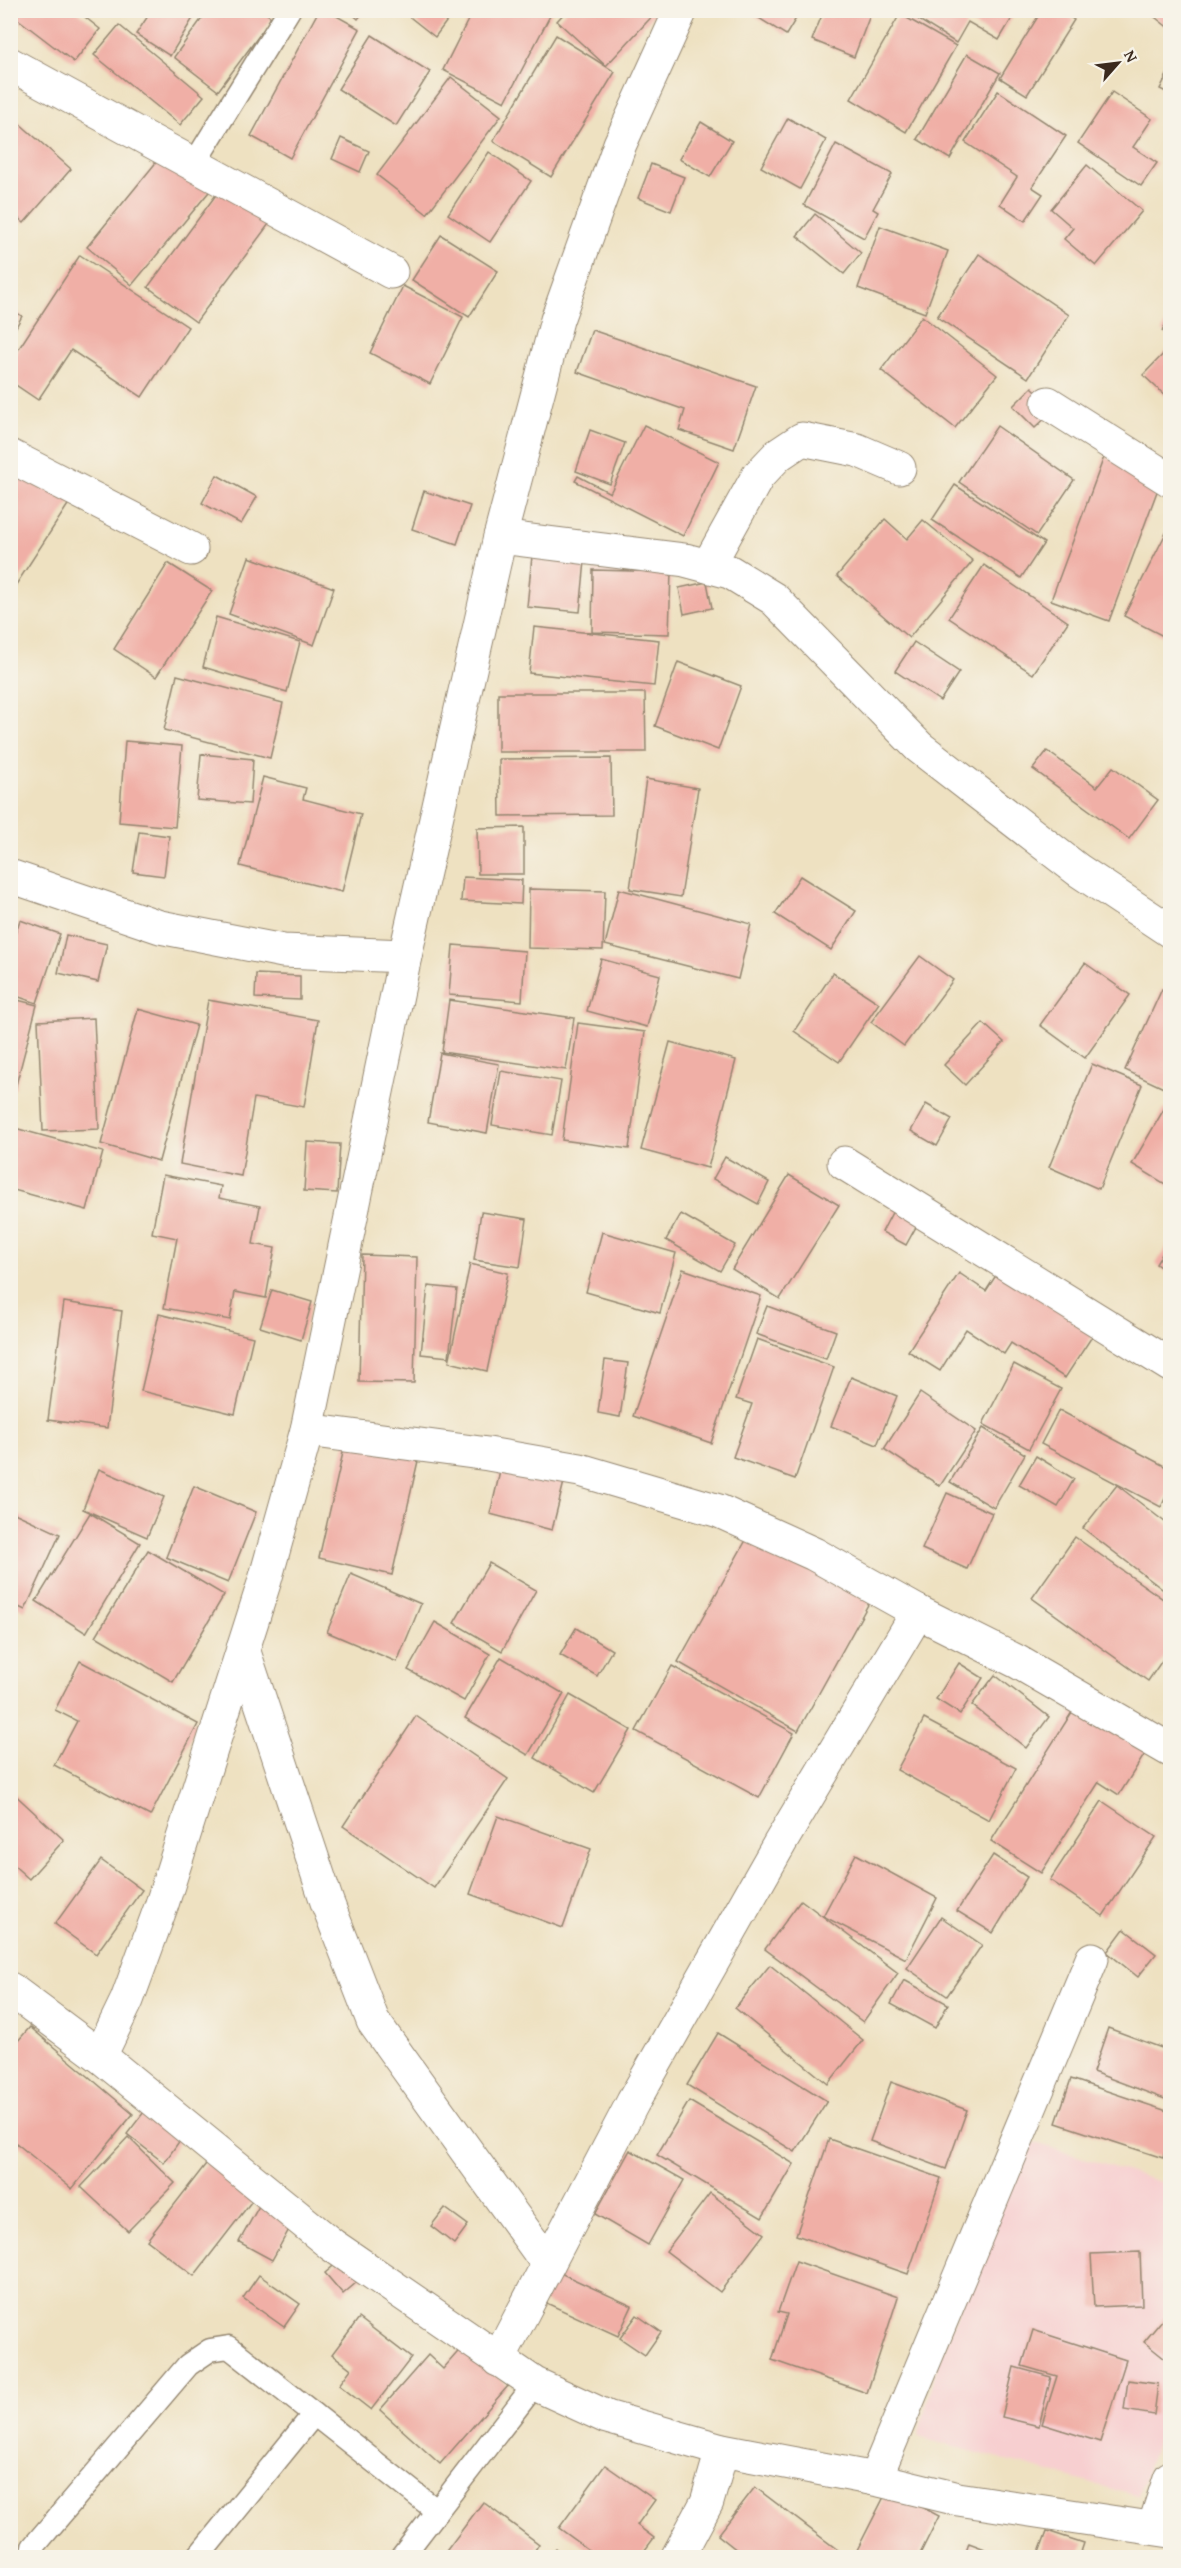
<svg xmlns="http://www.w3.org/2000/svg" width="1181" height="2568" font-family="'Gentium Book Plus',serif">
  <rect width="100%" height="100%" fill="#f7f3e8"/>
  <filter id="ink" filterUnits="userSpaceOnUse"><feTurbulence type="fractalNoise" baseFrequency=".0167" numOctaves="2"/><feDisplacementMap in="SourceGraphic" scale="12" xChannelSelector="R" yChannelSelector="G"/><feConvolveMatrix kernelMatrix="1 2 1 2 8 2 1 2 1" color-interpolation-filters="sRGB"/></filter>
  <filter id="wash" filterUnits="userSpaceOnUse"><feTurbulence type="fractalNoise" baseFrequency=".008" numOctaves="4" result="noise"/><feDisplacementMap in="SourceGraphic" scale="24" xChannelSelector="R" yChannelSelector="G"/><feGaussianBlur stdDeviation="1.35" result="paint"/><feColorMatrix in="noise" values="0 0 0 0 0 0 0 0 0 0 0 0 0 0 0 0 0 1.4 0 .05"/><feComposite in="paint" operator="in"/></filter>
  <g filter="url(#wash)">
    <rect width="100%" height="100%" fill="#eee1c1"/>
    <path fill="#f7cfd0" d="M1023,2139L1170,2185V2403L1138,2496L918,2437L934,2376Z"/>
    <g id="blocks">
      <g fill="#f0afa6">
        <path d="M10,10H76L100,29L74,62L10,13Z"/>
        <path d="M152,10H198L170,56L136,34Z"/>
        <path d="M208,10H262L272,18L218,91L174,57Z"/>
        <path d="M319,10H326L360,29L290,158L251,136Z"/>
        <path d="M348,10H365L358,19Z"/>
        <path d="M401,10H455L435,37Z"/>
        <path d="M473,10H553L505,102L443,70Z"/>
        <path d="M567,10H658L606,66L557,21Z"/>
        <path d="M746,10H801L786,35Z"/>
        <path d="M824,10H872L854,57L812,40Z"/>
        <path d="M903,10H1017L999,40L968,22L956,43Z"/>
        <path d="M1042,10H1059L1074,20L1027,95L1000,78Z"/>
        <path d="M1146,10H1170V29Z"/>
        <path d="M900,14L956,46L906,132L851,99Z"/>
        <path d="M119,25L204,96L180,125L94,55Z"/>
        <path d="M372,35L430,72L396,126L338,89Z"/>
        <path d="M556,35L615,72L551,177L493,141Z"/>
        <path d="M967,54L1000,73L950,159L917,139Z"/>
        <path d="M1170,69V94L1160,89Z"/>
        <path d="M451,77L501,116L427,214L377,175Z"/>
        <path d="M998,91L1066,136L1032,187L1043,194L1025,221L1000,204L1017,177L965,142Z"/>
        <path d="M1112,92L1152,119L1133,147L1157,163L1141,186L1078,143Z"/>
        <path d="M10,115L71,169L24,223L10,211Z"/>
        <path d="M788,118L826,140L800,189L761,167Z"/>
        <path d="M701,122L732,141L710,177L679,159Z"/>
        <path d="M341,138L369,151L360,172L332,159Z"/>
        <path d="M836,144L892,174L873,209L878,212L864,238L804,205Z"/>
        <path d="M167,149L213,187L132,285L87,247Z"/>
        <path d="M489,152L531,181L490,242L448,214Z"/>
        <path d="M651,164L684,177L671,211L638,198Z"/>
        <path d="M1087,165L1142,211L1096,266L1064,239L1073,228L1051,209Z"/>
        <path d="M221,188L269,224L196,322L148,287Z"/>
        <path d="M815,214L861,253L844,274L797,236Z"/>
        <path d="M880,226L948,251L925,313L858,288Z"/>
        <path d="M441,235L498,271L469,317L412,280Z"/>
        <path d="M979,254L1069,315L1028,378L937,317Z"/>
        <path d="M80,255L188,327L142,397L71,350L38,400L10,381V362Z"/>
        <path d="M403,286L463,317L430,384L370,353Z"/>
        <path d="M10,309L22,316L10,338Z"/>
        <path d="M1170,315V335L1162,331Z"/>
        <path d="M922,316L997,375L955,428L881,370Z"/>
        <path d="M592,330L756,386L734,449L679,430L685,410L577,372Z"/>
        <path d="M1170,347V400L1143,375Z"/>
        <path d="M1032,387L1055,409L1035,428L1013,406Z"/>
        <path d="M644,425L719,462L683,536L575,481L578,476L610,493Z"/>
        <path d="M997,426L1074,480L1037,535L959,482Z"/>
        <path d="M590,430L625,443L610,484L576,471Z"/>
        <path d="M10,457L73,497L10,594Z"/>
        <path d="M1104,457L1162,478L1109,621L1051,600Z"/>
        <path d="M217,475L257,497L241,524L202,503Z"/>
        <path d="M955,485L1044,543L1021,578L932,520Z"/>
        <path d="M424,491L470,506L457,544L412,529Z"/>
        <path d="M885,519L907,539L923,520L973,561L909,638L837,576Z"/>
        <path d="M1170,525V630L1167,638L1124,616Z"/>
        <path d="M532,556L585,561L580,612L527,607Z"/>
        <path d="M249,557L334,588L314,645L229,614Z"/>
        <path d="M168,563L212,591L156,677L114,649Z"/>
        <path d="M984,565L1068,622L1033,674L949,618Z"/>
        <path d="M593,570L671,572L669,634L592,632Z"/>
        <path d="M707,582L712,608L684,614L679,588Z"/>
        <path d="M216,617L300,642L287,692L203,667Z"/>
        <path d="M534,627L659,640L654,686L529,673Z"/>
        <path d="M914,642L959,672L940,701L895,671Z"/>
        <path d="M678,662L741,686L718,750L655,726Z"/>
        <path d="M177,675L283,703L270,758L164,730Z"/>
        <path d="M498,693H645L646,752H498Z"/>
        <path d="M125,741L182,746L175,827L119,822Z"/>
        <path d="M1047,751L1097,787L1113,767L1158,800L1129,839L1033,769Z"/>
        <path d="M201,754L253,759L250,804L197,800Z"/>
        <path d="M611,758L612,815L500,816L499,759Z"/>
        <path d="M263,777L306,788L303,799L361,814L342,892L240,866Z"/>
        <path d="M646,779L698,788L681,897L630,889Z"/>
        <path d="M524,827V874H478L477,828Z"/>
        <path d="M139,832L169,836L164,876L133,872Z"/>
        <path d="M800,876L856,911L831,950L775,914Z"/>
        <path d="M463,877L522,880L521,904L461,901Z"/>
        <path d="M529,889L605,891L603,950L528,948Z"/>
        <path d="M619,889L751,924L738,979L605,945Z"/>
        <path d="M20,920L60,934L37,1003L10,994V939L13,940Z"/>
        <path d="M66,935L107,944L98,982L58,973Z"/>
        <path d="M453,945L525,951L522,1001L449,995Z"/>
        <path d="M920,956L953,980L904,1046L871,1022Z"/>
        <path d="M601,959L660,975L647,1027L587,1011Z"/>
        <path d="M1085,963L1130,995L1085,1058L1040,1025Z"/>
        <path d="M833,973L879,1003L839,1062L794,1031Z"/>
        <path d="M256,974L300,976V1000L255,998Z"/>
        <path d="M1162,989L1170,993V1091L1125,1070Z"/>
        <path d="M10,998L37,1005L15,1089L10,1088Z"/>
        <path d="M208,1000L318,1020L304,1107L254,1098L241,1176L180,1164Z"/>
        <path d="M449,1000L574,1018L566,1070L442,1052Z"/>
        <path d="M138,1009L196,1025L159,1161L101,1144Z"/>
        <path d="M94,1018L99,1129L43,1131L38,1021Z"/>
        <path d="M578,1023L645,1032L629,1149L562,1140Z"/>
        <path d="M983,1023L1004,1042L965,1085L944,1065Z"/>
        <path d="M670,1042L736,1060L708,1168L641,1150Z"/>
        <path d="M440,1053L499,1064L487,1133L428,1122Z"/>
        <path d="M1092,1064L1142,1085L1099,1189L1049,1167Z"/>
        <path d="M501,1071L561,1081L552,1135L492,1125Z"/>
        <path d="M926,1104L952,1119L937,1146L911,1131Z"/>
        <path d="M1164,1109L1170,1112V1187L1132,1164Z"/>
        <path d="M11,1127L103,1152L87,1210L10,1189Z"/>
        <path d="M307,1142L340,1144L337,1193L304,1191Z"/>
        <path d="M725,1157L769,1182L758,1204L713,1179Z"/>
        <path d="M163,1175L221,1186L219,1198L260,1206L253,1244L275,1248L266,1298L235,1292L230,1320L164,1308L177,1238L152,1233Z"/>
        <path d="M789,1175L839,1205L780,1299L732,1269Z"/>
        <path d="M897,1203L922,1216L906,1245L882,1232Z"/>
        <path d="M481,1212L527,1219L520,1267L474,1260Z"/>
        <path d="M681,1214L735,1245L720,1271L666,1240Z"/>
        <path d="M602,1232L676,1253L660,1313L586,1292Z"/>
        <path d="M1170,1241V1274L1156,1264Z"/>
        <path d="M362,1255L417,1257L414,1383L359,1382Z"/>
        <path d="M470,1264L508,1273L487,1371L449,1362Z"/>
        <path d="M683,1269L761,1296L711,1443L633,1416Z"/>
        <path d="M1000,1269L1095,1332L1065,1378L1011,1343L1004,1354L966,1329L940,1371L908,1351L959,1273L986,1291Z"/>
        <path d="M428,1286L457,1289L449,1357L421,1354Z"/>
        <path d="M272,1290L312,1302L301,1340L260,1327Z"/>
        <path d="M64,1302L122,1311L107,1428L48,1420Z"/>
        <path d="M767,1306L836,1331L826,1359L756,1334Z"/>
        <path d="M159,1314L253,1337L235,1414L141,1391Z"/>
        <path d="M757,1339L834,1367L795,1479L733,1457L752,1404L736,1399Z"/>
        <path d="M605,1360L628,1363L620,1417L598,1413Z"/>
        <path d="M1014,1364L1061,1389L1029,1449L983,1424Z"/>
        <path d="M851,1377L897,1396L877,1445L831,1426Z"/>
        <path d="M920,1393L976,1431L940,1486L884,1449Z"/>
        <path d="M1059,1410L1170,1469V1488L1161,1507L1041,1444Z"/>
        <path d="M983,1428L1025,1454L994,1508L950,1482Z"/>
        <path d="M347,1435L420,1452L392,1575L319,1558Z"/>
        <path d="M1036,1456L1074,1479L1058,1507L1019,1485Z"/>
        <path d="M502,1463L565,1478L552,1530L490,1514Z"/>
        <path d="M99,1469L164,1497L147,1537L83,1509Z"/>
        <path d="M1117,1485L1170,1526V1595L1083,1528Z"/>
        <path d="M194,1486L256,1512L228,1583L166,1557Z"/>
        <path d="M947,1493L992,1513L967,1569L922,1549Z"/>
        <path d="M10,1511L60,1534L25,1610L10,1603Z"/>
        <path d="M90,1513L140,1543L86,1633L36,1601Z"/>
        <path d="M750,1533L870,1601L798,1731L678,1662Z"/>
        <path d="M1075,1537L1170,1604V1649L1148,1681L1032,1598Z"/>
        <path d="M148,1550L224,1595L173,1682L96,1636Z"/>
        <path d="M489,1563L536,1590L502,1651L454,1623Z"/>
        <path d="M351,1574L421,1604L397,1662L327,1632Z"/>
        <path d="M435,1622L490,1654L464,1701L408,1670Z"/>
        <path d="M576,1628L612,1650L597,1676L560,1655Z"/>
        <path d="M501,1657L564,1694L528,1755L465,1718Z"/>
        <path d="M80,1661L198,1724L150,1816L54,1765L77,1721L55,1710Z"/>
        <path d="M959,1663L983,1678L960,1714L936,1699Z"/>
        <path d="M672,1666L794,1733L759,1798L636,1731Z"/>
        <path d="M995,1675L1049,1717L1026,1748L972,1705Z"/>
        <path d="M570,1695L631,1730L594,1793L535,1758Z"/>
        <path d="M1077,1704L1148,1749L1119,1795L1099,1782L1041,1873L991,1841Z"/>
        <path d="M416,1716L508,1779L434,1888L343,1826Z"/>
        <path d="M924,1719L1016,1768L989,1820L897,1770Z"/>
        <path d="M10,1790L64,1840L29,1879L10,1862Z"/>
        <path d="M1102,1801L1156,1837L1103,1916L1050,1880Z"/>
        <path d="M498,1816L591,1849L563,1928L470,1894Z"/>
        <path d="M856,1854L937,1898L906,1959L823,1916Z"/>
        <path d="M993,1855L1027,1877L993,1933L957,1911Z"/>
        <path d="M101,1860L142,1890L96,1954L55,1924Z"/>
        <path d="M801,1900L898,1973L863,2022L765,1949Z"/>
        <path d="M941,1917L982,1945L947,1996L907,1968Z"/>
        <path d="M1124,1929L1156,1954L1138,1977L1107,1952Z"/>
        <path d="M770,1965L863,2040L828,2084L735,2008Z"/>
        <path d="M904,1980L948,2004L935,2028L891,2004Z"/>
        <path d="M30,2027L133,2114L72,2189L10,2138V2050Z"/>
        <path d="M1108,2028L1170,2051V2101L1093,2072Z"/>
        <path d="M718,2033L827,2101L795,2152L687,2085Z"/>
        <path d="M1071,2079L1170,2112V2135L1163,2158L1056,2123Z"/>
        <path d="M891,2082L967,2110L946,2169L870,2141Z"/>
        <path d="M689,2101L794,2164L762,2218L657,2155Z"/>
        <path d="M147,2108L183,2136L164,2163L127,2134Z"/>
        <path d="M128,2137L175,2183L128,2231L81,2187Z"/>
        <path d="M829,2139L941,2178L908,2274L796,2235Z"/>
        <path d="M219,2147L265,2184L194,2276L147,2240Z"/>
        <path d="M630,2150L684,2180L648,2245L595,2214Z"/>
        <path d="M269,2188L302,2206L272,2260L239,2242Z"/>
        <path d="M710,2193L764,2234L720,2292L666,2251Z"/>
        <path d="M445,2208L468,2225L454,2244L431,2226Z"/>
        <path d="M352,2250L370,2271L343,2294L325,2273Z"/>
        <path d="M1140,2252L1142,2305L1094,2307L1091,2254Z"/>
        <path d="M796,2261L898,2297L867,2393L772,2360L787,2314L778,2312Z"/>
        <path d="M545,2266L632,2306L618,2336L531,2296Z"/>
        <path d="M259,2275L300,2304L284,2327L243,2298Z"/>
        <path d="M1168,2313L1170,2315V2363L1144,2342Z"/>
        <path d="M637,2315L661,2332L645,2355L620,2338Z"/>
        <path d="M359,2318L411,2358L371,2410L339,2385L351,2369L332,2354Z"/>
        <path d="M1033,2330L1126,2360L1100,2442L1042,2424L1057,2376L1022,2366Z"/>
        <path d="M463,2346L508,2386L440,2464L380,2410L428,2355L443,2369Z"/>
        <path d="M1014,2367L1051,2377L1039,2426L1002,2417Z"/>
        <path d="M1128,2380L1158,2384L1154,2415L1124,2410Z"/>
        <path d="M605,2465L655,2500L637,2525L654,2538L639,2558H600L559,2528Z"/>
        <path d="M755,2487L843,2554L840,2558H747L718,2535Z"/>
        <path d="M888,2489L939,2516L918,2558H853Z"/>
        <path d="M483,2502L539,2544L530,2558H441Z"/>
        <path d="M1047,2531L1084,2543L1079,2558H1037Z"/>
        <path d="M969,2543L1006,2557V2558H964Z"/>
        <path d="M556,2548L567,2558H547Z"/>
      </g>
    </g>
  </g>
  <g filter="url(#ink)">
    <use href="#blocks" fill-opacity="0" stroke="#948670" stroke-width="1.5"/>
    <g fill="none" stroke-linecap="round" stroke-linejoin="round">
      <defs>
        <g id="service">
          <path d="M194,164L289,10"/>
          <path d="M33,2547L188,2365L210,2350L229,2347L437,2511"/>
          <path d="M197,2558L314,2414"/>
          <path d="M401,2558L535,2384"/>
        </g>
        <g id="minor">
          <path d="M10,64L391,272"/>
          <path d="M1048,403L1170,480"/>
          <path d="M10,456L191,549"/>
          <path d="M500,537L685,560L730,572L774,599L919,747L1078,870L1170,931"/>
          <path d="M708,566L758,476L778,455L802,439L857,450L899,468"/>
          <path d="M10,876L160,927L283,951L405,956"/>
          <path d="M844,1163L1170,1365"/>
          <path d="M307,1430L488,1454L580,1470L719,1511L814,1554L918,1612L1018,1662L1170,1750"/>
          <path d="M243,1649L327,1902L373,2021L548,2264"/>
          <path d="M10,1989L100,2056L332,2245L535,2384L607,2417L722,2450L875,2479L958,2499L1170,2531"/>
          <path d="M100,2056L127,2000L162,1904L265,1580L307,1430L405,956L500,537L557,320L620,144L681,10"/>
          <path d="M498,2360L633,2102L780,1843L918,1612"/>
          <path d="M875,2479L1092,1959"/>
          <path d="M1154,2527L1170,2478"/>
          <path d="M677,2558L707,2502L722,2450"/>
        </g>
      </defs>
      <use href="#service" stroke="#948670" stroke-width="25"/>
      <use href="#minor" stroke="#948670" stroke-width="35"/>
      <use href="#service" stroke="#fff" stroke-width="22"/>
      <use href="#minor" stroke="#fff" stroke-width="33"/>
    </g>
  </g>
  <rect width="1181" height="2568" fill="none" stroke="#f7f3e8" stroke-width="36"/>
  <g transform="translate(1118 63) rotate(62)" stroke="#f7f3e8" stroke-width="4.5" paint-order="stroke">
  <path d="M0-4.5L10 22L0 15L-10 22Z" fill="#3b2a1e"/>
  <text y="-9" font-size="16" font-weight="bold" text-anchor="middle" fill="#3b2a1e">N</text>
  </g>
</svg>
